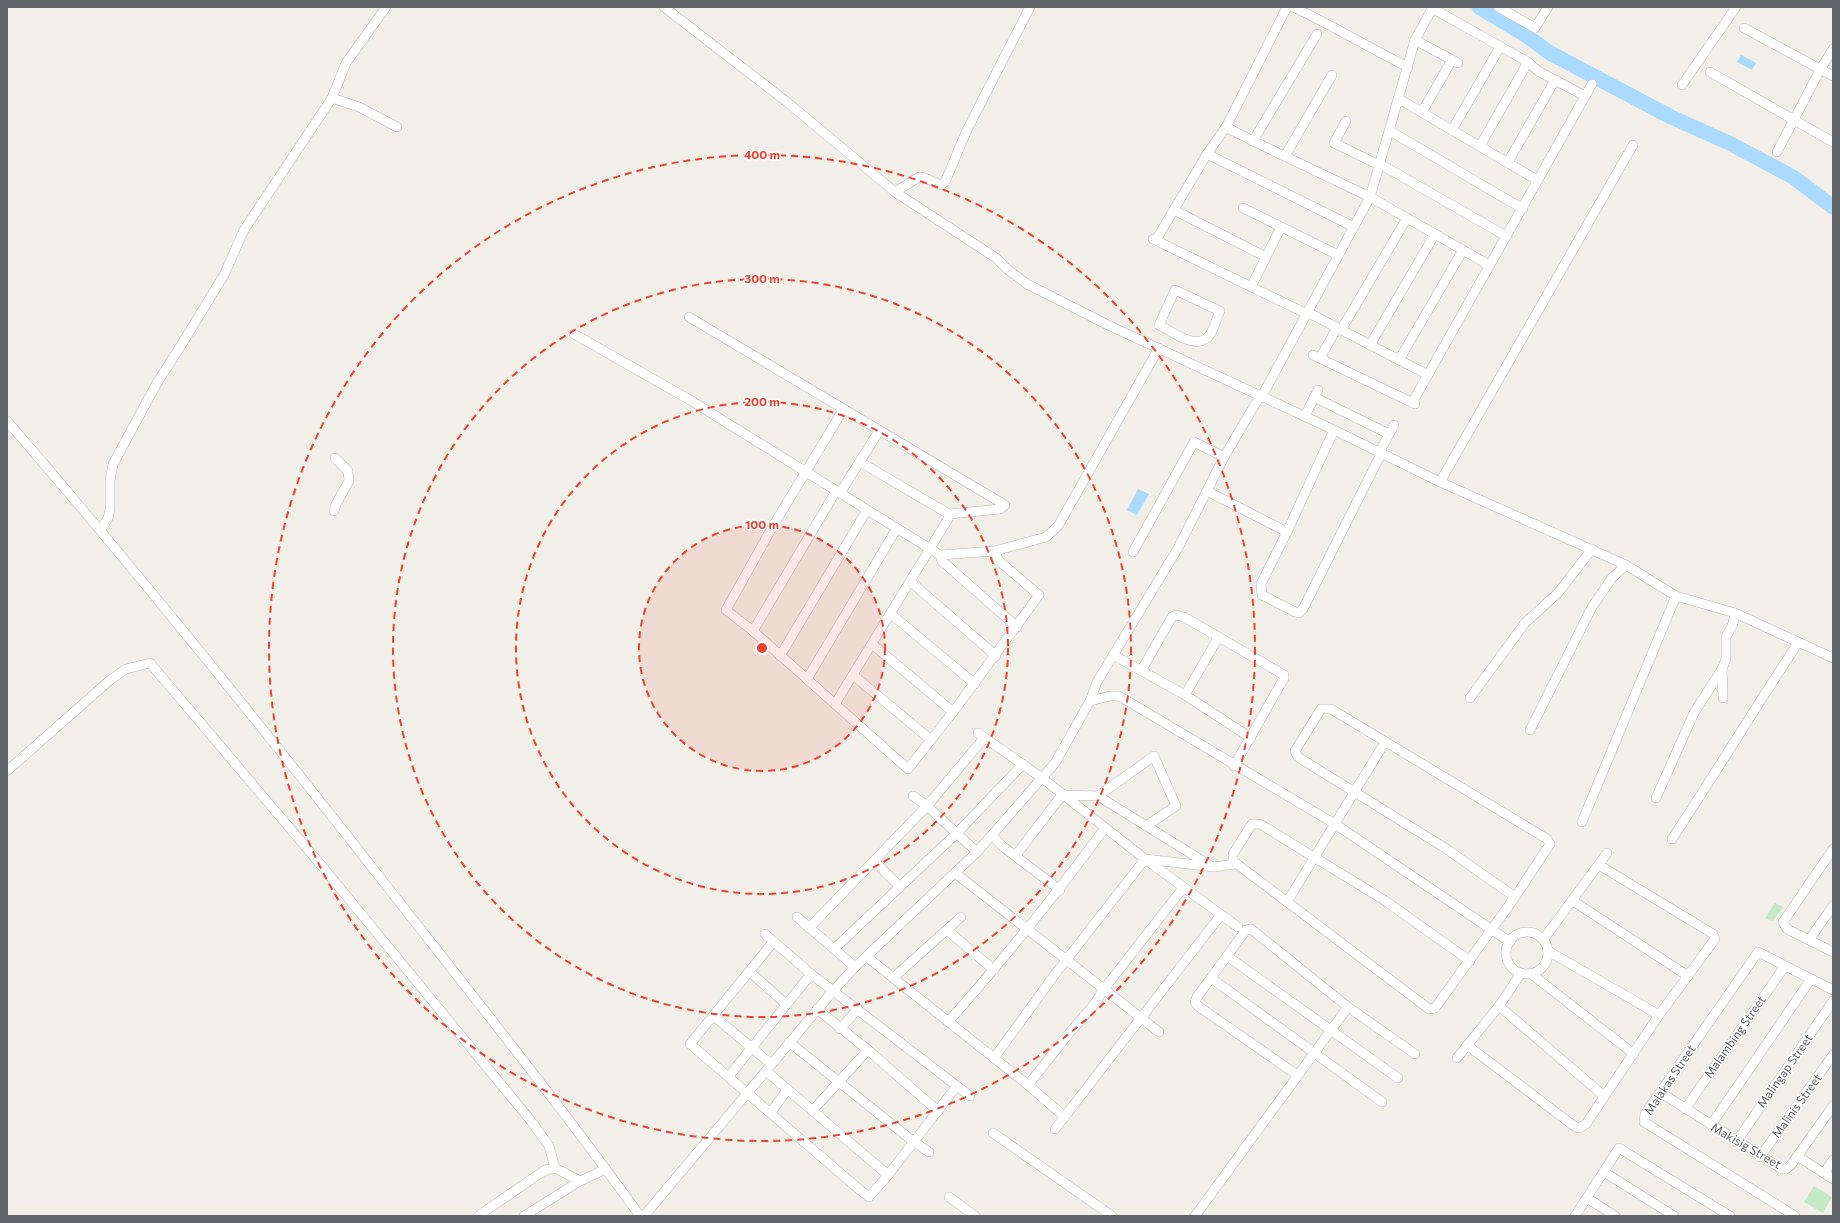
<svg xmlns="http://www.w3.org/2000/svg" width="1840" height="1223" font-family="Commissioner,sans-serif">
  <rect width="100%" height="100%" fill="#f1efe8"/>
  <g fill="#c5e8c5">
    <path d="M1775,903L1783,907L1773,921L1765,918Z"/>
    <path d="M1814,1186L1832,1197L1823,1213L1804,1202Z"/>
  </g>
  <g fill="#aadaff">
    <path d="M1741,55L1756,63L1752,70L1737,62Z"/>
    <path d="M1138,489L1149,494L1137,515L1127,510Z"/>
  </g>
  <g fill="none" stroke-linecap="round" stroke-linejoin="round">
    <path stroke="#aadaff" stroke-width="15" d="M1479,7L1524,34L1550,53L1671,117L1729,143L1793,177L1833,207"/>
    <defs>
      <g id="street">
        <path d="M664,7L787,102L895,192L996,258L1007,269L1027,284L1108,325L1334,430L1440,482L1626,565L1676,596L1735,613L1833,658"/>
        <path d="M1293,7C1332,25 1369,48 1408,67"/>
        <path d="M1498,7L1535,28L1548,7"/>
        <path d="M1432,8L1528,62L1538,71L1585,96"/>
        <path d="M1744,28L1833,76"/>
        <path d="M1415,40L1458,63"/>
        <path d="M1710,72L1833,142"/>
        <path d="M1682,85L1736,7"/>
        <path d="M332,98L359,107L397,127"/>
        <path d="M1399,99L1537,180"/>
        <path d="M1422,112L1452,60"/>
        <path d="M1346,121L1334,143L1379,165"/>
        <path d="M1226,127L1253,141L1370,197L1489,265"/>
        <path d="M1452,130L1500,47"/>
        <path d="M1390,131L1523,209"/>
        <path d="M1253,141L1317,34"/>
        <path d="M1480,146L1528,62"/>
        <path d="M1777,152L1820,70L1833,49"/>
        <path d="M1207,154L1354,227"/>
        <path d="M1285,156L1332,75"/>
        <path d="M1508,162L1555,80"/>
        <path d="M1380,164L1506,236"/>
        <path d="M895,192L919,177C928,177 933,183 941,185L945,182L967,130L1030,7"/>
        <path d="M1243,208L1338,255"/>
        <path d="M1174,210L1266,257"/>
        <path d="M1153,239L1307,314"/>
        <path d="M1156,240L1207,154L1226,127L1287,7"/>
        <path d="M1251,287L1281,227"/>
        <path d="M1175,290L1220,311C1217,318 1213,332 1208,337C1195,350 1171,331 1159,325Z"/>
        <path d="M1307,312L1428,375"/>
        <path d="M689,317L1005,505L1000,509L949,514L860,462"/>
        <path d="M1341,330L1407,218"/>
        <path d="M574,334L690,400L940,555L995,551L1046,537L1058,526L1159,348"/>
        <path d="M1370,345L1435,234"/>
        <path d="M1313,355L1415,404"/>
        <path d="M1320,358L1337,328"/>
        <path d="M1399,360L1463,250"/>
        <path d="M1262,396L1370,197L1415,40L1433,7"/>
        <path d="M1314,397L1389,434"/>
        <path d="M1412,403L1592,84"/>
        <path d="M843,410L773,526L726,610L753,631L908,769L953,712L1039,595L998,560L995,551"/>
        <path d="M1305,416L1318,390"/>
        <path d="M7,421C136,570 260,724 382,880C469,991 557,1101 640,1216"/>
        <path d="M1334,430L1287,532L1261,584L1262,595L1295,612L1299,613L1303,609L1381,454"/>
        <path d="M1379,453L1394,425"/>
        <path d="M1440,482L1633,145"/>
        <path d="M1207,491L1287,532"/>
        <path d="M840,493L879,431"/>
        <path d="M334,511L336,504L349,481L348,471L335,458"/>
        <path d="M101,530L108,518L110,510V481L113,464L157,383L180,347L224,275L244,230L332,98L346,63L386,7"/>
        <path d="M1133,552L1194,442L1224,457"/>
        <path d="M940,555L942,561L1017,627"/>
        <path d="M911,582L996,656"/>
        <path d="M891,614L975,684"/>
        <path d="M753,631L836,491"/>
        <path d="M872,644L953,712"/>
        <path d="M1113,655L1185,695L1251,738"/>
        <path d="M780,656L867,510"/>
        <path d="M1722,669L1723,698"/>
        <path d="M1141,671L1172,617L1176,615L1184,617L1284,675V678L1234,766"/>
        <path d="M853,675L931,740"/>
        <path d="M807,679L897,528"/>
        <path d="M1185,695L1218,638"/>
        <path d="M1470,698L1525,623L1558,593L1592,549"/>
        <path d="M1090,701L1110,696H1119L1335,824L1510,942"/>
        <path d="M835,704L948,519L949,514"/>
        <path d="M1530,730L1592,607L1612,578L1626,565"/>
        <path d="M978,733L1042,778L1145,859L1238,927"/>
        <path d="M7,771L110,680L126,669L150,663L321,865L531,1121L549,1146L555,1168"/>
        <path d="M913,796L927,806L977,852"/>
        <path d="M1098,796L1154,756L1176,806L1146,826"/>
        <path d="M1656,798L1694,713L1722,669L1726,659V637L1733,624L1735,613"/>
        <path d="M1582,822L1676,596"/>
        <path d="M992,835L1002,846L1060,890"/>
        <path d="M1672,839C1715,774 1755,708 1798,643"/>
        <path d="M1833,849L1783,922L1787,929L1833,952"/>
        <path d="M1016,855L1062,795L1098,796L1211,866"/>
        <path d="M875,862L900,887"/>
        <path d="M955,873L1159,1032"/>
        <path d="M1573,901L1688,976"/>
        <path d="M1287,902L1385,742"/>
        <path d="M797,917L855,967"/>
        <path d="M809,928L927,806L984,738"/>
        <path d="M947,930L994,970"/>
        <circle cx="1527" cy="953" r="21"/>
        <path d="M765,934L811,974L970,1096"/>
        <path d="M1543,940L1607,853"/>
        <path d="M1809,940L1833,906"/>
        <path d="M774,941L690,1044L860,1190L869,1197L888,1175L957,1086"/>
        <path d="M834,949L957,833L1023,764"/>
        <path d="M1548,951L1659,1015"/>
        <path d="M1227,956L1398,1078"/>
        <path d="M867,957L1028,1085L1065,1117"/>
        <path d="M1470,961L1384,900L1260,824H1252L1233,854V861L1429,1009L1435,1008L1515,897L1550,844L1547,839L1331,709H1321L1295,751L1298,757L1445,848L1515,897"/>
        <path d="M750,972L786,1004"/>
        <path d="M1530,973L1634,1054"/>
        <path d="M893,978L961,917"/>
        <path d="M1211,978L1382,1102"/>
        <path d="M1499,1006L1604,1096"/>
        <path d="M817,1009L868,1050L938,1111"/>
        <path d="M714,1016L771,1064"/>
        <path d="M948,1022C1004,959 1055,896 1105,828"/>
        <path d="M840,1029L858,1009"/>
        <path d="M789,1042L914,1142L929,1152"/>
        <path d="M1467,1045L1574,1126L1579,1128L1586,1124L1659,1015L1715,939L1713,934L1599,865"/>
        <path d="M994,1058L1053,977L1145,859L1214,867L1235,864"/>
        <path d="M1457,1058L1499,1006L1521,973"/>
        <path d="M766,1071L888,1175"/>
        <path d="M1297,1075L1198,1006L1195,1002L1197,997L1246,930L1251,929L1348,1007L1415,1054"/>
        <path d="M729,1076L811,974"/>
        <path d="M1028,1085L1071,1031L1093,1006L1104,989L1183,888"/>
        <path d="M1661,1093L1782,1169H1786L1791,1165L1833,1106"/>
        <path d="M1685,1109L1785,966"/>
        <path d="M812,1111L868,1050"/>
        <path d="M771,1112L787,1090"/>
        <path d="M1711,1125L1811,979"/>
        <path d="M1055,1129L1220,916"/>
        <path d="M993,1133L1112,1216"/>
        <path d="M1737,1141L1833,1001"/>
        <path d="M1797,1156L1833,1179"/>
        <path d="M1760,1157L1833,1055"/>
        <path d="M1604,1172L1674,1216"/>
        <path d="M1824,1173L1833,1160"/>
        <path d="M949,1197L975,1216"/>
        <path d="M1587,1198L1615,1216"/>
        <path d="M478,1216L545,1170L555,1168L580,1181"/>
        <path d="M524,1216L580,1181L606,1169"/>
        <path d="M644,1216L833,991L855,967L977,852L1055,763L1090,701L1097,682L1178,548L1224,457L1260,396"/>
        <path d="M1195,1216L1348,1007"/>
        <path d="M1575,1216L1619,1148L1730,1216"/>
        <path d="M1795,1216L1644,1122L1645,1114L1758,952L1833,990"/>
      </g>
    </defs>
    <use href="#street" stroke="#b5b8bc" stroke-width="10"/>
    <use href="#street" stroke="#fff" stroke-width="9"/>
  </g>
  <circle cx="762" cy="648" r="123" fill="#ea4335" fill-opacity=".12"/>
  <g fill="none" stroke="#ea4335" stroke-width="2" stroke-dasharray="7 5">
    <circle cx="762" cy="648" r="123"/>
    <circle cx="762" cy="648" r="246"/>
    <circle cx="762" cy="648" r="369"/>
    <circle cx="762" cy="648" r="493"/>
  </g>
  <g text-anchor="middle" stroke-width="3" stroke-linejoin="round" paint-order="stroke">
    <g font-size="12" fill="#5f6368" stroke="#fff">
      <text transform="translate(1735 1037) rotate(-55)" y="4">Malambing Street</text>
      <text transform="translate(1785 1071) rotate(-55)" y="4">Malingap Street</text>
      <text transform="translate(1670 1080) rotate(-56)" y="4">Malakas Street</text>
      <text transform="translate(1797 1106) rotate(-54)" y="4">Malinis Street</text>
      <text transform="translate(1746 1146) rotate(30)" y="4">Makisig Street</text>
    </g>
  </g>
  <circle cx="762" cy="648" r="6" fill="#ea4335" stroke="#fff" stroke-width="2"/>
  <g font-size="12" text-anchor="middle" font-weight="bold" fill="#ea4335" stroke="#fff" stroke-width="3" stroke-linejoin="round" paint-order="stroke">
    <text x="762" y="159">400 m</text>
    <text x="762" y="283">300 m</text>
    <text x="762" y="406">200 m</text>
    <text x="762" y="529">100 m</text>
  </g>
  <rect width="1840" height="1223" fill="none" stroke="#5f6368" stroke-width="16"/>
</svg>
